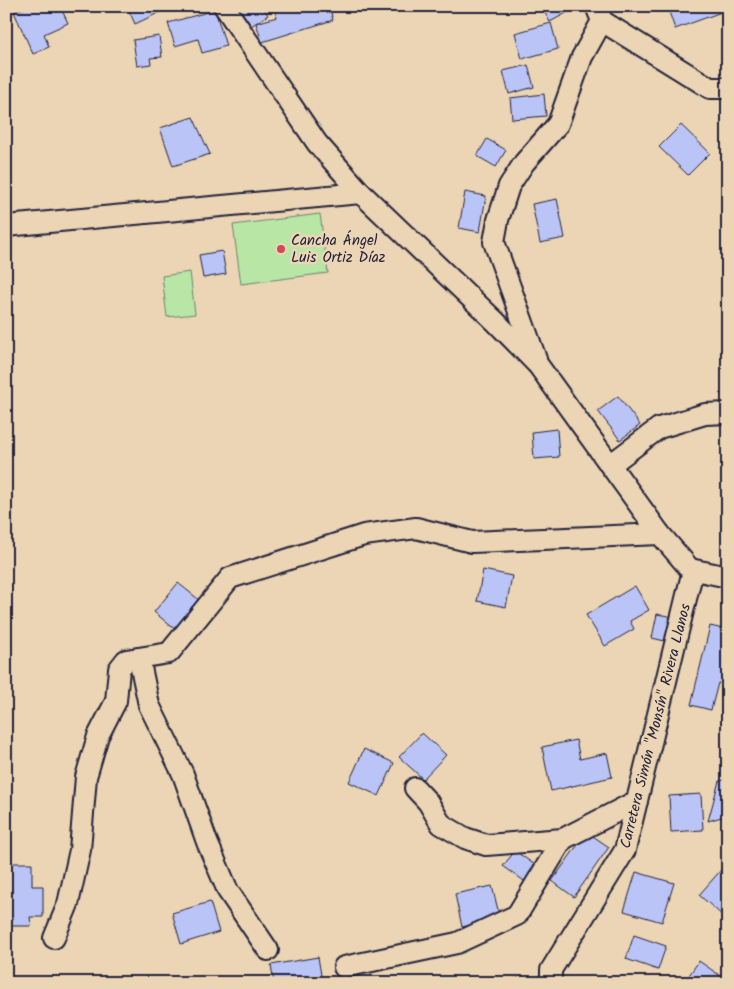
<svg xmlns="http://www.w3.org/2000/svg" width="734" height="989" font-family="Kalam,sans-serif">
  <rect width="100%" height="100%" fill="#ebd5b4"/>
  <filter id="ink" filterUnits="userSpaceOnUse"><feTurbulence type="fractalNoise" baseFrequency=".02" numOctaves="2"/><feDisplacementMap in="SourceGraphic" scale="10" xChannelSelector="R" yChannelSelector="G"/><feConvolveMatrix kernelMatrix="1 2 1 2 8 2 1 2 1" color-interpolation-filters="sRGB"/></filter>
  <g filter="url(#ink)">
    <g fill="#b7e6a5" stroke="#6c8470">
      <path d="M320,214L328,273L241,284L233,225Z"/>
      <path d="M190,272L195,314L167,317L162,276Z"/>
    </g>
    <g fill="#bbc4f6" stroke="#22223b">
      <path d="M28,6H60L68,23L44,34L49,47L33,54L14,12Z"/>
      <path d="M127,6H173L135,24Z"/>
      <path d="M238,6H270L265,10L268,15L251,26Z"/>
      <path d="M329,6L333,20L262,42L256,23L277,17L274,7Z"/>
      <path d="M541,6H579L550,22Z"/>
      <path d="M667,6H725L727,10L675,29Z"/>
      <path d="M215,10L226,46L202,53L198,39L175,46L168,23Z"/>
      <path d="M551,23L558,49L522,59L515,33Z"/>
      <path d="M159,36L162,57L150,58L151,64L137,66L133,40Z"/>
      <path d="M528,65L534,87L509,94L503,71Z"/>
      <path d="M544,94L546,116L512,119L510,98Z"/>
      <path d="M193,117L210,154L173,166L160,128Z"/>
      <path d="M681,125L710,153L688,175L659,147Z"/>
      <path d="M487,139L506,150L496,167L477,156Z"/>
      <path d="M465,192L486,196L480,232L459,228Z"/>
      <path d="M557,199L565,238L540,243L532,204Z"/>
      <path d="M222,251L226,274L203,278L199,255Z"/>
      <path d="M618,396L640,425L620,440L598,411Z"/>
      <path d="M557,429L559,457L534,459L532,432Z"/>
      <path d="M483,570L512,576L506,607L477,601Z"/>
      <path d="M178,583L203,603L178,632L154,612Z"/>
      <path d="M635,586L649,610L630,621L634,629L605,646L586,615Z"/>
      <path d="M657,614L674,617L669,642L652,638Z"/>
      <path d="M710,626L728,630V685L718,683L711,710L691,705Z"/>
      <path d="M422,733L446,755L423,779L399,757Z"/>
      <path d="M576,740L580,759L607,753L612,777L551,791L542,747Z"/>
      <path d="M364,749L394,763L379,796L349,782Z"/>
      <path d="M728,779V815L708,821L719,781Z"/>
      <path d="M701,794L703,830L671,832L669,796Z"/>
      <path d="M587,832L609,847L574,897L552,881Z"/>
      <path d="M515,851L538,867L527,883L503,866Z"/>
      <path d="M728,862V908L722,915L699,895Z"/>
      <path d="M9,863H32V886H43V917H30L31,926H9Z"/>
      <path d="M636,872L674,883L662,922L624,911Z"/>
      <path d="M492,886L500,918L462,927L455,894Z"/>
      <path d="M210,902L219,932L181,944L172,913Z"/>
      <path d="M634,935L666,946L658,970L626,959Z"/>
      <path d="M318,957L322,981L274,983L271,965Z"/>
      <path d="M699,961L722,977L718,983L685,981Z"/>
      <path d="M519,978L521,983H496Z"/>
    </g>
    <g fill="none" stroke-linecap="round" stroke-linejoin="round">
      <defs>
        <g id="minor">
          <path d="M224,6L317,143L361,193L496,322L538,365L660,534L690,569L728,577"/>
          <path d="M602,21L710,88H728"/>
          <path d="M6,226L361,193"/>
          <path d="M536,359L494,242L498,220L509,186L524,163L558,124L582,57L602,21L596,6"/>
          <path d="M610,465L659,428L705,414L728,413"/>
          <path d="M139,658L149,705L183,774L207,842L228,891L268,950"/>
          <path d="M415,788L428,802L441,824L465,838L486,845L563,839"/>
          <path d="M54,938L68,904L80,850L86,777L98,736L116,701L119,669L126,660L169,653L230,578L364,535L416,528L472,542L660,534"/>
          <path d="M344,967L457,943L517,915L563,839L637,801"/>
          <path d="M551,983V970L625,850L693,570"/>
        </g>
      </defs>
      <use href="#minor" stroke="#22223b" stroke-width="24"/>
      <use href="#minor" stroke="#ebd5b4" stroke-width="20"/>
    </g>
  </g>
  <circle fill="#d1495b" stroke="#ebd5b4" stroke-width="2" cx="281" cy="249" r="5"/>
  <g text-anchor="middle" stroke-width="5" stroke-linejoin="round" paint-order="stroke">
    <g font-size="15" fill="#22223b" stroke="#ebd5b4" text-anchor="start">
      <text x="291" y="245">Cancha Ángel<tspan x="291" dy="17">Luis Ortiz Díaz</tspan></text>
    </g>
    <g font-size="15" fill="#22223b" stroke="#ebd5b4">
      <text transform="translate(655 726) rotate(-76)" y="5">Carretera Simón "Monsín" Rivera Llanos</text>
    </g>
  </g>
  <rect width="734" height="989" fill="none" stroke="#ebd5b4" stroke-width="25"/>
  <rect x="12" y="12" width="709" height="964" fill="none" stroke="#22223b" stroke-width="2" filter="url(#ink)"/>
</svg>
